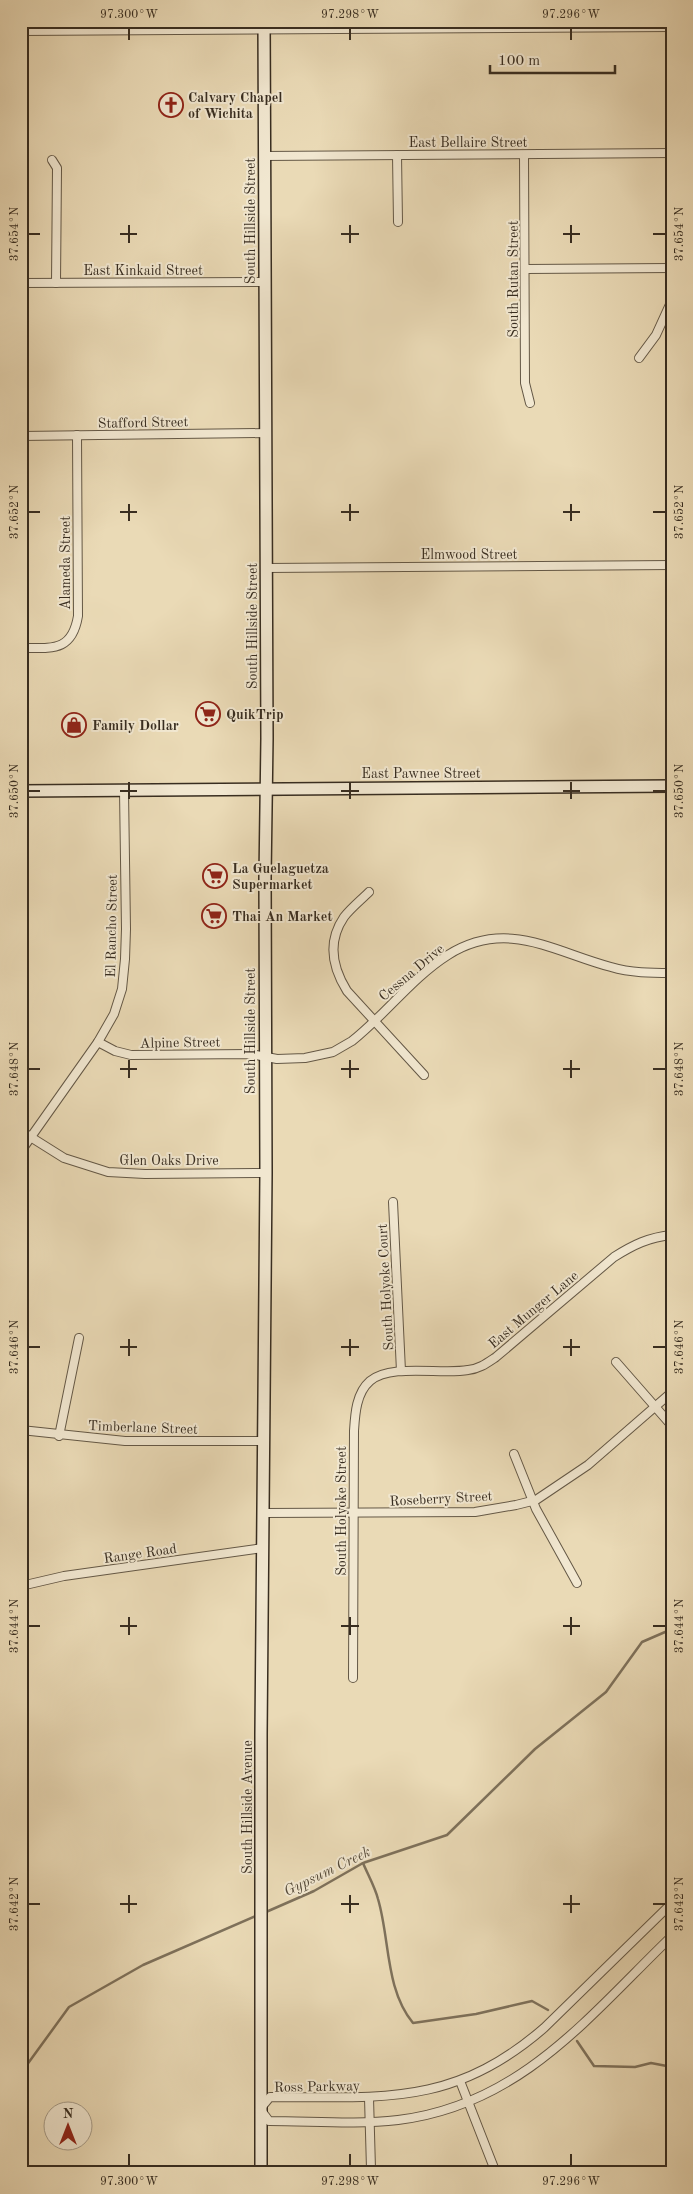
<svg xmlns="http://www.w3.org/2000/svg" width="693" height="2194" font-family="'Old Standard TT',serif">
  <rect width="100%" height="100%" fill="#eadab6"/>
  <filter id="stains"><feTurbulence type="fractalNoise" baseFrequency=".004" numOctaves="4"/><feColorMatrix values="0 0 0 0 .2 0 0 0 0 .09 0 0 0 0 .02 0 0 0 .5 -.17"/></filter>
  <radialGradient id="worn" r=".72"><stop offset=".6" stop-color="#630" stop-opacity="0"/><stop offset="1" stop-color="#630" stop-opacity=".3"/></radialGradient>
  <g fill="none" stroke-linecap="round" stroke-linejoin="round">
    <g stroke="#7e715b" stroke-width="2.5">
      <path d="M363,1863C368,1875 375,1887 378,1899C390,1939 385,1989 413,2023L476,2014L532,2001L548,2010"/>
      <path d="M266,1912L314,1891L363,1863L447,1835L535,1749L606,1692L642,1642L672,1629"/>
      <path d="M577,2041L594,2066L635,2067L651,2063L672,2067"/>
      <path d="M21,2073L69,2007L143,1965L258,1915"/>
    </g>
    <defs>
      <g id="minor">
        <path d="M21,31L672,27"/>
        <path d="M397,155L398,222"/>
        <path d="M524,155L525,383L530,403"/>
        <path d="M264,156L672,153"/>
        <path d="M52,160L57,168L56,283"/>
        <path d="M526,269L672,268"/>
        <path d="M21,283L265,282"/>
        <path d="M639,358L656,335L672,300"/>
        <path d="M21,436L266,433"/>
        <path d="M266,568L672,565"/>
        <path d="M21,648C52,648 72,652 78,616L77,435"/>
        <path d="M369,892C361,900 351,908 344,917C327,942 332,967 347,991L424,1075"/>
        <path d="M98,1042L115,1051L131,1055L251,1054L277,1059L305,1058L333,1052L352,1041C385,1015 413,977 448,955C507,918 554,952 611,967C631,973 651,973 672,973"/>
        <path d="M21,1131L64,1158L108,1172L145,1174L266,1173"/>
        <path d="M21,1151L98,1042L114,1014L122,989L125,959L126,929L124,791"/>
        <path d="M393,1202L401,1371"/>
        <path d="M616,1362L672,1426"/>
        <path d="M21,1430L125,1441H264"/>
        <path d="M59,1436L79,1338"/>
        <path d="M514,1454L536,1509L577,1583"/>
        <path d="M264,1513L475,1512L516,1505L536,1500L588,1465L672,1392"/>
        <path d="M21,1586L64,1576L263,1548"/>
        <path d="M353,1678L354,1431C355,1415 356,1393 370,1381C391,1363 442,1375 468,1370C479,1369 487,1363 496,1357L614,1257C633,1245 649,1237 672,1235"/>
        <path d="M672,1903L544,2028C453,2107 382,2097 270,2097L260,2109L269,2121C312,2121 356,2125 398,2120C521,2105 589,2016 672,1936"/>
        <path d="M460,2081L496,2173"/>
        <path d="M369,2098L371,2169"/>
      </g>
      <g id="secondary">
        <path d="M21,791L672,786"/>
        <path d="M261,2173V1734L266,1173L265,878L267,738L264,21"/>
      </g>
    </defs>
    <use href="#minor" stroke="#645846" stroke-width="10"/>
    <use href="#secondary" stroke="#382d20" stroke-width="14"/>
    <use href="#minor" stroke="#f1e7d0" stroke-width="8"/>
    <use href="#secondary" stroke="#f1e7d0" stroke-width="11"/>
  </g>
  <path fill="none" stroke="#382d20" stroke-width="2" d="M129,28V40M350,28V40M571,28V40M129,225V243M350,225V243M571,225V243M28,234H40M120,234H137M341,234H359M563,234H580M653,234H666M129,504V521M350,504V521M571,504V521M28,512H40M120,512H137M341,512H359M563,512H580M653,512H666M129,782V799M350,782V799M571,782V799M28,791H40M120,791H137M341,791H359M563,791H580M653,791H666M129,1060V1078M350,1060V1078M571,1060V1078M28,1069H40M120,1069H137M341,1069H359M563,1069H580M653,1069H666M129,1339V1356M350,1339V1356M571,1339V1356M28,1347H40M120,1347H137M341,1347H359M563,1347H580M653,1347H666M129,1617V1635M350,1617V1635M571,1617V1635M28,1626H40M120,1626H137M341,1626H359M563,1626H580M653,1626H666M129,1895V1913M350,1895V1913M571,1895V1913M28,1904H40M120,1904H137M341,1904H359M563,1904H580M653,1904H666M129,2154V2166M350,2154V2166M571,2154V2166"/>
  <defs>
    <symbol id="church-ring" viewBox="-11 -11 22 22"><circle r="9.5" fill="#f1e7d0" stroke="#8f2418" stroke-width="1.5"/><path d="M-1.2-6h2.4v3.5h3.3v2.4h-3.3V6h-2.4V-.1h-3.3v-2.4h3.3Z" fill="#8f2418"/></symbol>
    <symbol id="supermarket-ring" viewBox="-11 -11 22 22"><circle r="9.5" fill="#f1e7d0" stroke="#8f2418" stroke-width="1.5"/><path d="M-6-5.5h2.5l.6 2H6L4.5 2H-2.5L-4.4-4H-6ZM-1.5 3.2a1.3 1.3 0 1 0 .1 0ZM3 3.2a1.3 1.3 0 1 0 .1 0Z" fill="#8f2418"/></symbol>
    <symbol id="shop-ring" viewBox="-11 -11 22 22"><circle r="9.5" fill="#f1e7d0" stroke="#8f2418" stroke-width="1.5"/><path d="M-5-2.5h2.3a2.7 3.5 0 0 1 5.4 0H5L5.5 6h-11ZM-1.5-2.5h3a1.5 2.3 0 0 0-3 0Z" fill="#8f2418"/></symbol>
  </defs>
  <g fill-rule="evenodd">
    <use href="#church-ring" x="157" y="91" width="28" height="28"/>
    <use href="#supermarket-ring" x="194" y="700" width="28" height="28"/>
    <use href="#shop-ring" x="60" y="711" width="28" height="28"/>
    <use href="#supermarket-ring" x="201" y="862" width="28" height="28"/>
    <use href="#supermarket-ring" x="200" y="902" width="28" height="28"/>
  </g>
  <g text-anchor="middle" stroke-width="4" stroke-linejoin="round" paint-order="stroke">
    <g font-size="14" font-weight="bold" fill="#382d20" stroke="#f1e7d0" text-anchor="start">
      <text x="188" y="102">Calvary Chapel<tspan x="188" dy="16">of Wichita</tspan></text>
      <text x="226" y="719">QuikTrip</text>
      <text x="92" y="730">Family Dollar</text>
      <text x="232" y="873">La Guelaguetza<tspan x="232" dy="16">Supermarket</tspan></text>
      <text x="232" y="921">Thai An Market</text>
    </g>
    <g font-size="14" fill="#382d20" stroke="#f1e7d0">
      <text x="468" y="147">East Bellaire Street</text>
      <text transform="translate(250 221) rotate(-90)" y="5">South Hillside Street</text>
      <text x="143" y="275">East Kinkaid Street</text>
      <text transform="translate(513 279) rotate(-90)" y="5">South Rutan Street</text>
      <text transform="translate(143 422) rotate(-1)" y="5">Stafford Street</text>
      <text x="469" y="559">Elmwood Street</text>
      <text transform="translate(65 563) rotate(-90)" y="5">Alameda Street</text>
      <text transform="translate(252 626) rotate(-90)" y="5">South Hillside Street</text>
      <text x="421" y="778">East Pawnee Street</text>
      <text transform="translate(111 926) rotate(-89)" y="5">El Rancho Street</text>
      <text transform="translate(411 972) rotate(-40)" y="5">Cessna Drive</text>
      <text transform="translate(250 1031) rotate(-90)" y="5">South Hillside Street</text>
      <text transform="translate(180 1042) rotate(-1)" y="5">Alpine Street</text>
      <text x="169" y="1165">Glen Oaks Drive</text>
      <text transform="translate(385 1287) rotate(-93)" y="5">South Holyoke Court</text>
      <text transform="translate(533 1309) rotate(-40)" y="5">East Munger Lane</text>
      <text transform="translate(143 1427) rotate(2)" y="5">Timberlane Street</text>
      <text transform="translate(441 1498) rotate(-3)" y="5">Roseberry Street</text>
      <text transform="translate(341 1511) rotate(-90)" y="5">South Holyoke Street</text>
      <text transform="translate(140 1553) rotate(-8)" y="5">Range Road</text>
      <text transform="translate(247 1807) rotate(-90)" y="5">South Hillside Avenue</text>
      <text transform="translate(317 2086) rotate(-1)" y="5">Ross Parkway</text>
    </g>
    <g font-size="15" font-style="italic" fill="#554a39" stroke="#f1e7d0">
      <text transform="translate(327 1871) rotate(-26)" y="5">Gypsum Creek</text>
    </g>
  </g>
  <rect width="693" height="2194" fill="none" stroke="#eadab6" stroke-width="55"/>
  <g transform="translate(68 2126)"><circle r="24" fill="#f1e7d0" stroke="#a79d8a"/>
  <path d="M0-4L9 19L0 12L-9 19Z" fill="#8f2418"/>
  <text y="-8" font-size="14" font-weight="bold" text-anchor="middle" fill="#382d20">N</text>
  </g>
  <path d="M490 65v8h125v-8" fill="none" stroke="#382d20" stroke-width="2.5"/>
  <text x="498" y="65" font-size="15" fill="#382d20" stroke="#f1e7d0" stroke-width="4" paint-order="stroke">100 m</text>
  <rect x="28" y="28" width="638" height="2138" fill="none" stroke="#382d20" stroke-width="2"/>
  <g font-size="12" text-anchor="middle" fill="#382d20">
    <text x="129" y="18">97.300°W</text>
    <text x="350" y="18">97.298°W</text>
    <text x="571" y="18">97.296°W</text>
    <text transform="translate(14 234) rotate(-90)" y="4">37.654°N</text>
    <text transform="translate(679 234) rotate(-90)" y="4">37.654°N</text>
    <text transform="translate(14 512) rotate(-90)" y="4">37.652°N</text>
    <text transform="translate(679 512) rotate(-90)" y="4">37.652°N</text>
    <text transform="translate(14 791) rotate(-90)" y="4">37.650°N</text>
    <text transform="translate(679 791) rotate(-90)" y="4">37.650°N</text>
    <text transform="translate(14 1069) rotate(-90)" y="4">37.648°N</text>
    <text transform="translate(679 1069) rotate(-90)" y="4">37.648°N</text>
    <text transform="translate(14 1347) rotate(-90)" y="4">37.646°N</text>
    <text transform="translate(679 1347) rotate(-90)" y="4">37.646°N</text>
    <text transform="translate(14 1626) rotate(-90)" y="4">37.644°N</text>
    <text transform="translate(679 1626) rotate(-90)" y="4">37.644°N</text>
    <text transform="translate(14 1904) rotate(-90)" y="4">37.642°N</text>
    <text transform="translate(679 1904) rotate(-90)" y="4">37.642°N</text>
    <text x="129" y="2185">97.300°W</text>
    <text x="350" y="2185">97.298°W</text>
    <text x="571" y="2185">97.296°W</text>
  </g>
  <rect width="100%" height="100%" filter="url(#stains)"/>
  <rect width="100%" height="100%" fill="url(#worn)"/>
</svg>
